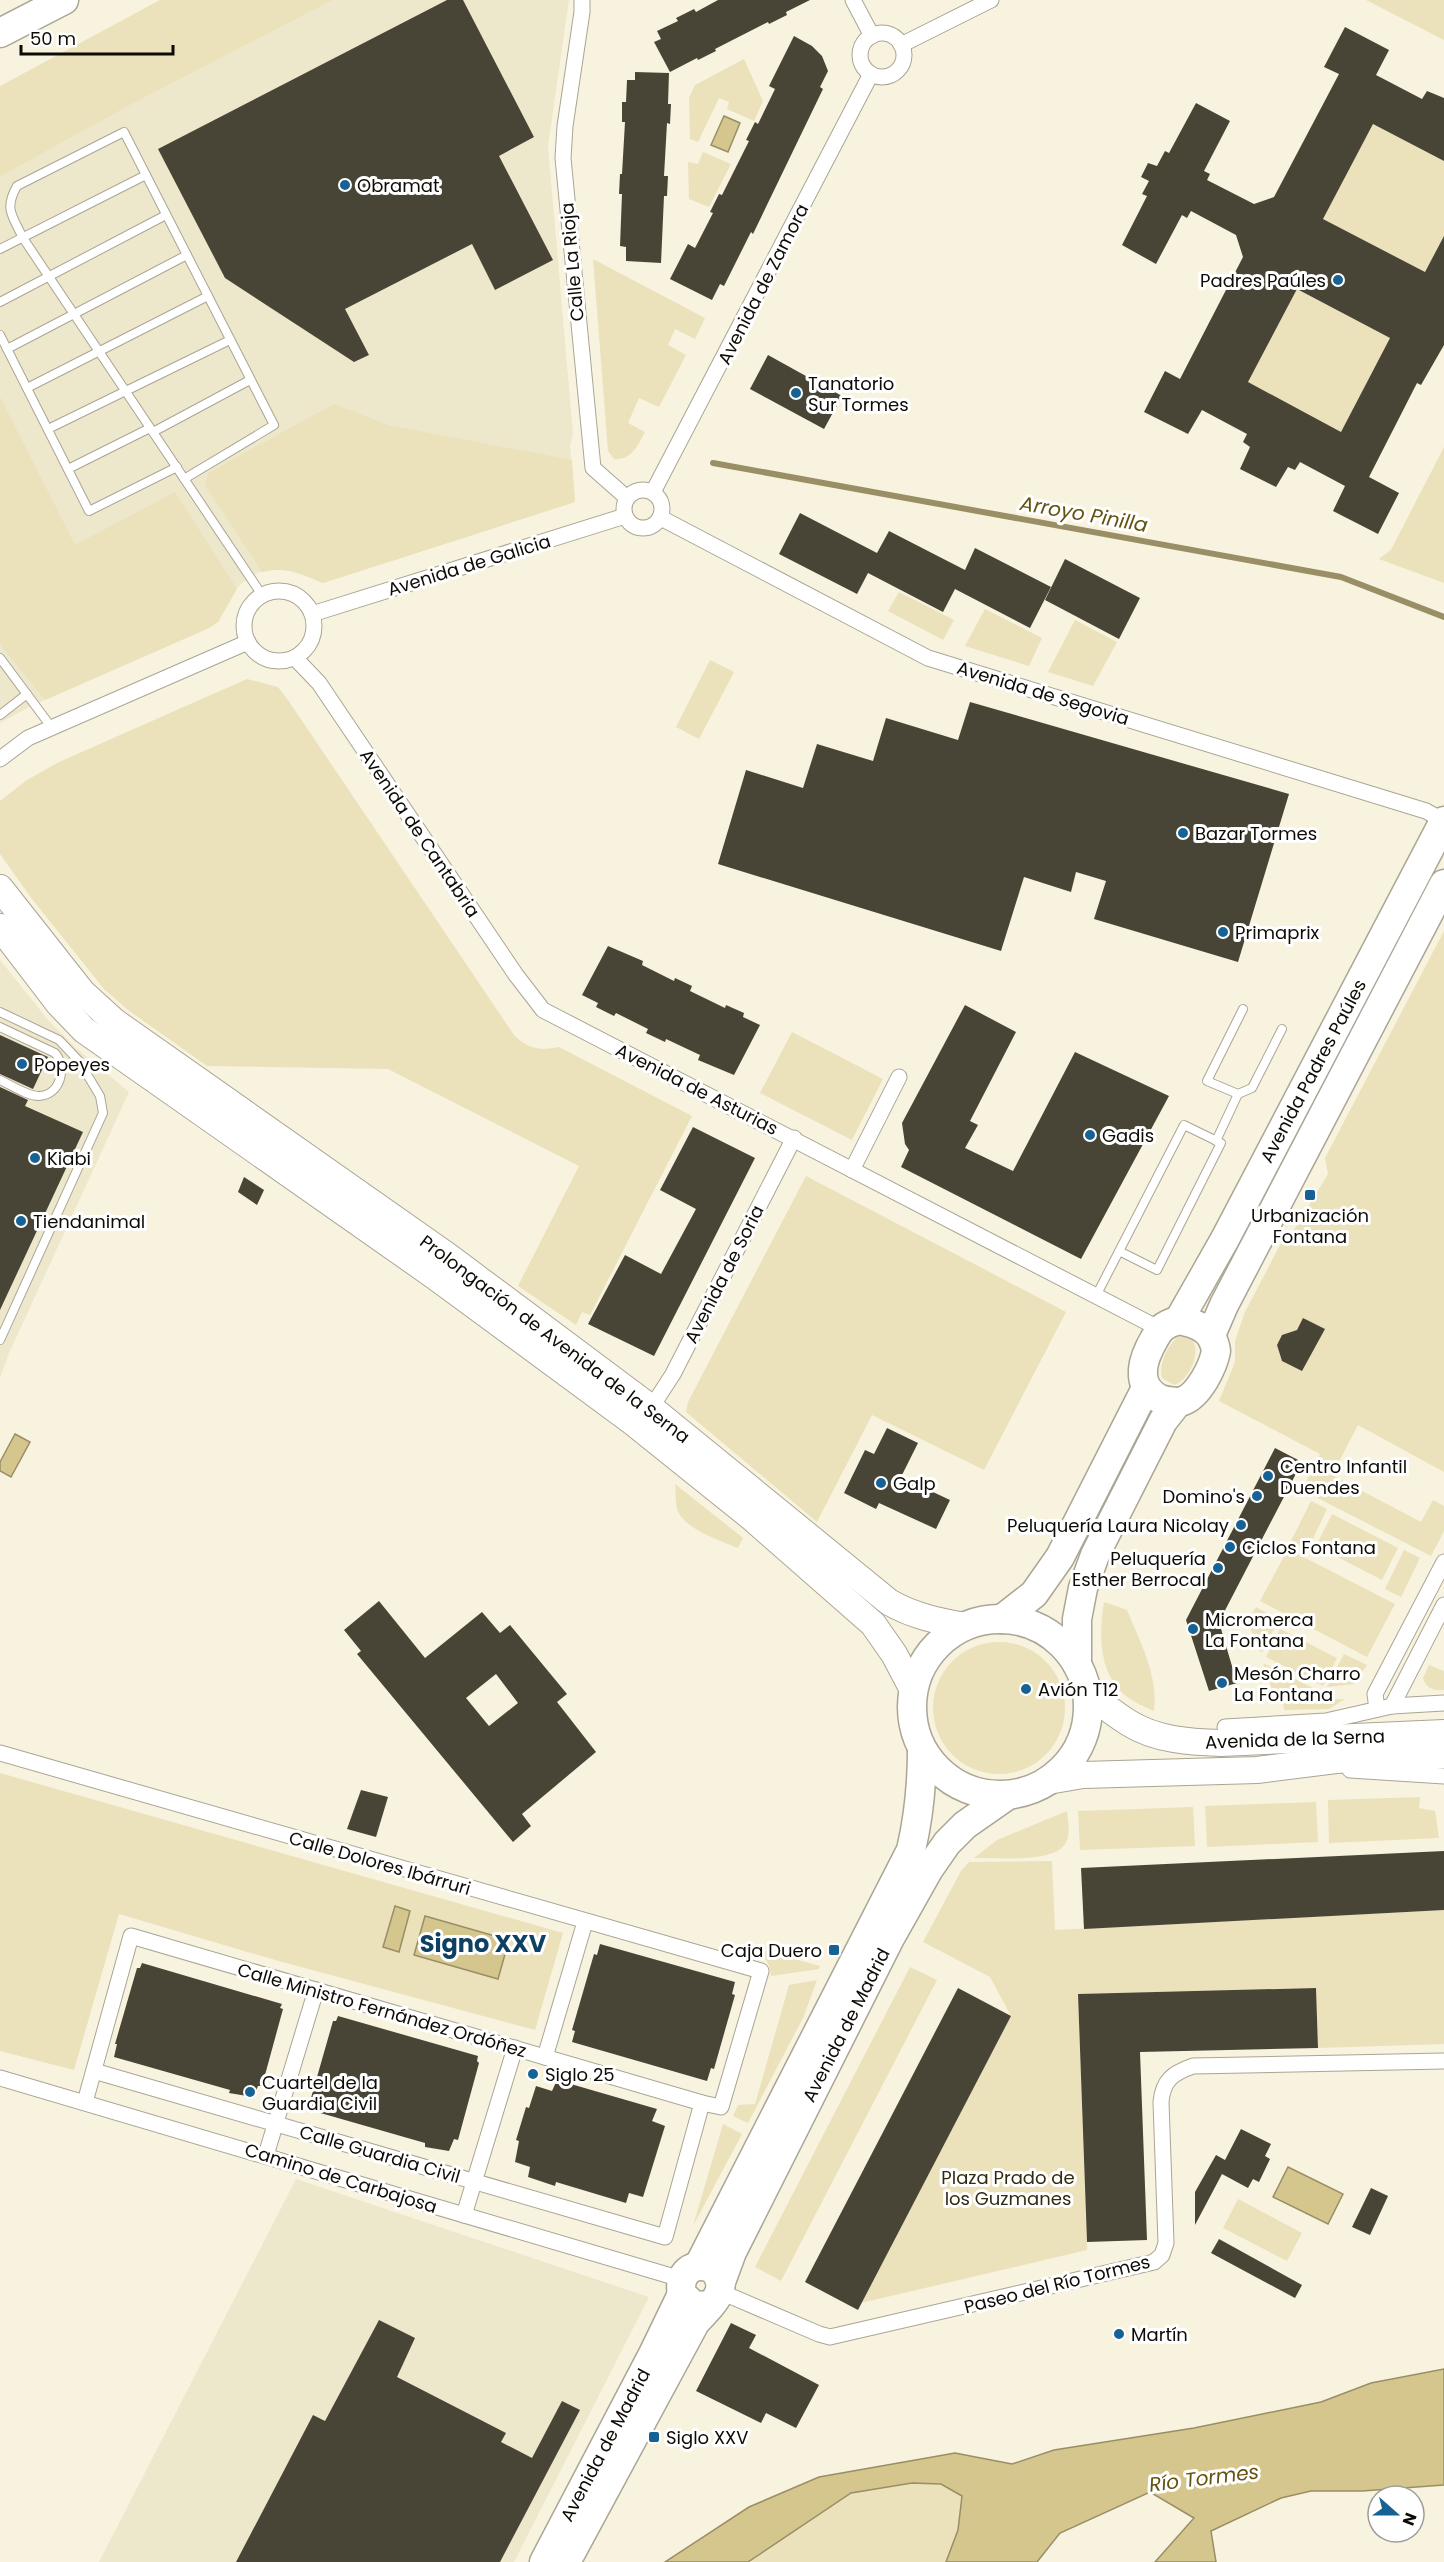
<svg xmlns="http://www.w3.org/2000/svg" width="1444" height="2562" font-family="Poppins,sans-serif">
	<rect width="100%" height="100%" fill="#f8f3df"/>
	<g fill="#ede7cc">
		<path d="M333 0H569L548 146 573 434 570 446 575 502 323 583 290 570 273 569 257 573 242 583 232 594 218 622 209 628 29 707 0 723V177L132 104Z"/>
		<path d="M0 960 49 1021 76 1048 129 1092 9 1353 0 1378Z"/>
		<path d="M296 2179 649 2297 514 2562H99Z"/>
	</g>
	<g fill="#ebe1bb">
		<path d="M160 0H333L132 104 0 177V86Z"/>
		<path d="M1366 0H1444V40Z"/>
		<path d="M744 59 763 101 754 121 727 109 729 102 719 98 698 142 690 139 689 98 695 85Z"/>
		<path d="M1373 124 1444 161V236L1425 272 1323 219Z"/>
		<path d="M703 152 731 164 709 207 689 199 688 162 698 164Z"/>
		<path d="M593 259 705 318 695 339 675 329 668 345 686 355 659 407 639 398 628 423 645 432C638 445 631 461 614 459L608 451Z"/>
		<path d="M1297 289 1390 338 1341 432 1248 382Z"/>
		<path d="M0 397 75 545 175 492 237 589 218 622 209 628 45 700 0 644Z"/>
		<path d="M334 404 388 425 572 460 575 502 323 583C303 574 284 566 262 572L205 485 208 473Z"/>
		<path d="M1444 447V583L1379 559 1391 550Z"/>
		<path d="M899 592 954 620 943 640 888 611Z"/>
		<path d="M985 609 1042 638 1029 666 965 646Z"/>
		<path d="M1075 620 1117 642 1093 686 1048 672Z"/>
		<path d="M710 660 734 672 699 739 676 727Z"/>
		<path d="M247 679 278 687 288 700 514 1035C528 1049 540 1051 559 1047L692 1116 590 1315 582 1312 576 1325 518 1286 579 1166 388 1069 207 1066 128 1010 104 989 32 899 0 854V801L27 780 59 762Z"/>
		<path d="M1444 931V1472L1358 1425 1332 1475 1421 1522 1433 1500 1444 1506V1531L1431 1556 1302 1490 1320 1454 1219 1401 1235 1362V1341L1245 1312 1281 1243 1292 1233 1328 1174 1325 1158Z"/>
		<path d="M792 1032 883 1079 852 1140 760 1093Z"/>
		<path d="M806 1176 1066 1312 984 1470 872 1415 817 1522 686 1412 688 1402Z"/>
		<path d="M1181 1336 1193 1341C1201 1354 1188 1381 1174 1385L1162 1378C1158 1366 1168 1341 1181 1336Z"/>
		<path d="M675 1484 743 1538 738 1548C721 1541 681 1528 677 1508 675 1500 676 1491 675 1484Z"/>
		<path d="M1311 1501 1327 1509 1308 1549 1291 1541Z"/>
		<path d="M1332 1514 1398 1548 1382 1580 1316 1546Z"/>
		<path d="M1288 1549 1395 1604 1367 1657 1260 1601Z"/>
		<path d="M1404 1550 1420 1558 1401 1597 1385 1589Z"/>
		<path d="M1104 1602 1127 1610C1140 1641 1159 1678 1154 1711 1145 1707 1133 1702 1125 1695 1098 1672 1099 1633 1104 1602Z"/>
		<path d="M1256 1607 1279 1620 1262 1652 1259 1651 1248 1622Z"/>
		<path d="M1280 1629 1337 1658 1323 1686 1266 1657Z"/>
		<circle cx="999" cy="1708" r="66"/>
		<path d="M1344 1654 1367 1665 1354 1684 1327 1687Z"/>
		<path d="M1263 1663 1313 1688 1272 1690Z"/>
		<path d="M1429 1665 1444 1671V1690C1433 1691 1427 1689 1423 1678Z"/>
		<path d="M1345 1699 1329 1709 1284 1710 1283 1701Z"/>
		<path d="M0 1773 563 1933 535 2030 275 1960 119 1914 74 2070 0 2051Z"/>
		<path d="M1420 1797 1419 1808 1435 1811 1439 1838 1329 1843 1328 1800Z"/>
		<path d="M1316 1802 1318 1842 1207 1847 1205 1806Z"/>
		<path d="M1193 1807 1195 1846 1080 1850 1078 1811Z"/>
		<path d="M1067 1811C1068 1821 1071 1835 1065 1844 1052 1864 996 1857 974 1858L997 1840Z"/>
		<path d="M1052 1861 1055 1930 1444 1910V2044L1318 2048 1316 1988 1078 1994 1087 2250 861 2303 1011 2016 990 1977 923 1942 961 1871 969 1862Z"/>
		<path d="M755 1948 820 1966 819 1969 771 1976C770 1963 765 1957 755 1948Z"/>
		<path d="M910 1967 937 1980 781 2281 755 2267Z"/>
		<path d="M817 1980 803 2018 748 2123 733 2116 738 2105 755 2104 789 1985Z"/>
		<path d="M723 2124 742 2134 693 2226Z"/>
		<path d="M1238 2199 1302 2233 1287 2261 1223 2228Z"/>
		<path d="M912 2483 941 2484 963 2496 958 2530 946 2562H748L851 2493Z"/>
	</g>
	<g fill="#d5c68e" stroke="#998e65" stroke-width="1.5">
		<path d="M724 116 740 123 728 152 711 145Z"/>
		<path d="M15 1434 30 1442 11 1477 0 1471V1462Z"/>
		<path d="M395 1906 410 1911 399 1952 383 1947Z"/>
		<path d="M425 1916 509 1940 498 1979 414 1955Z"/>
		<path d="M1288 2167 1343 2194 1328 2224 1273 2197Z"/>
		<path d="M1444 2369V2485L1362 2491H1311L1281 2498 1211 2531 1216 2562H1155L1194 2518 1150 2492 1060 2533 1037 2562H946L958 2530 962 2496 941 2484 912 2483 851 2493 748 2562H665L749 2507 819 2477 955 2453 1012 2464 1054 2450 1194 2428 1321 2402 1371 2383Z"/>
	</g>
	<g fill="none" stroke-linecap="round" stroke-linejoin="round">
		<path stroke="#998e65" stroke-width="6" d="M713 463 1341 577 1444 617"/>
	</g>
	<g fill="#494536" fill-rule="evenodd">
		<path d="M447 0H463L534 137 499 156 553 260 495 290 472 244 345 309 369 355 354 362 225 278 158 149Z"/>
		<path d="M718 0H810L786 12 787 15 769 24 768 22 715 49 716 51 698 60 697 58 670 72 654 42 661 39 657 31 678 21 676 18 694 9 696 12Z"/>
		<path d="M1345 27 1389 50 1376 75 1422 99 1427 91 1444 98V161L1373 124 1323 219 1425 272 1444 236V345L1421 385 1417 383 1369 477 1399 493 1378 534 1333 511 1345 486 1300 462 1295 470 1288 467 1276 487 1240 469 1250 447 1243 442 1247 434 1202 410 1188 434 1144 412 1165 371 1180 379 1243 257 1236 235 1191 211 1187 218 1182 215 1156 264 1122 245 1147 196 1142 194 1149 181 1141 177 1148 163 1157 166 1165 151 1169 153 1196 103 1230 121 1204 171 1210 174 1207 180 1254 204 1274 197 1339 74 1324 67ZM1297 289 1390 338 1341 432 1248 382Z"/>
		<path d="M794 36 812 46 822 56 828 71 820 87 823 89 753 234 751 232 724 286 720 284 712 300 670 279 688 244 695 248 713 213 710 212 719 194 722 195 749 141 746 140 755 122 758 124 775 89 769 86Z"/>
		<path d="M635 72 669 73 668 104H671L670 124 667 123 664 176H668L667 196H664L661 263 626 261V247L620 246 622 194H619L620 174H622L625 122H622V102H626L627 80H635Z"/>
		<path d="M768 355 842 396 824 429 750 389Z"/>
		<path d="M800 513 877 553 889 531 965 570 975 548 1051 587 1030 628 955 589 943 612 868 573 857 594 779 554Z"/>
		<path d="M1065 559 1140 598 1119 639 1045 600Z"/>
		<path d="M970 702 1289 794 1238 962 1094 919 1106 881 1076 872 1071 892 1024 877 1001 951 718 864 746 770 803 788 817 744 873 761 886 718 958 740Z"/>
		<path d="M608 946 643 961 642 965 674 981 675 978 692 986 690 991 725 1008 726 1005 744 1013 743 1017 760 1025 734 1075 698 1060 700 1055 666 1039 665 1042 646 1033 648 1029 616 1013 614 1016 596 1007 598 1003 582 995Z"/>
		<path d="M965 1005 1016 1032 970 1121 978 1125 965 1148 1013 1171 1075 1052 1169 1096 1081 1259 901 1167 909 1150 905 1144 902 1123Z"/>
		<path d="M0 1035 48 1057 33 1089 0 1074Z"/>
		<path d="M0 1087 28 1100 25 1106 83 1132 0 1310Z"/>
		<path d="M693 1127 755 1158 654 1356 588 1324 625 1255 661 1274 696 1209 660 1190Z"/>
		<path d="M244 1177 264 1190 257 1205 238 1192Z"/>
		<path d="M1303 1318 1325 1329 1302 1371 1282 1361 1277 1345 1282 1335 1297 1330Z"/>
		<path d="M887 1428 918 1443 901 1477 950 1500 936 1529 879 1503 876 1509 844 1493 865 1450 874 1454Z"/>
		<path d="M1275 1448 1302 1462 1219 1622 1237 1683 1209 1691 1186 1620Z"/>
		<path d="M379 1601 425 1658 482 1612 500 1633 510 1625 567 1694 557 1702 596 1752 522 1814 531 1826 513 1842 357 1654 361 1651 344 1630ZM496 1674 518 1703 489 1726 466 1698Z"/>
		<path d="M361 1790 388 1797 376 1837 347 1829Z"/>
		<path d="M1444 1851V1910L1084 1929 1081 1868Z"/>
		<path d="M600 1944 735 1982 732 1994 735 1995 714 2069 711 2068 707 2081 572 2042 575 2031 572 2030 594 1954 597 1955Z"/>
		<path d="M142 1963 282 2004 280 2008 283 2009 262 2086H258L253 2097 229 2093 230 2090 114 2057 117 2044H115L137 1968H140Z"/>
		<path d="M958 1988 1011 2016 858 2310 805 2282Z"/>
		<path d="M1316 1988 1318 2048 1140 2052 1147 2240 1087 2242 1078 1994Z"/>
		<path d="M338 2016 478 2056 477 2061 479 2063 458 2140 454 2139 449 2151 425 2147V2143L310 2110 313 2098H311L333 2021H336Z"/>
		<path d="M557 2080 657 2109 652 2121 665 2126 643 2197 629 2193 626 2203 556 2182 555 2186 528 2177 530 2167 515 2162 519 2141 516 2140 526 2107 529 2108 536 2086 552 2091Z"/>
		<path d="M1241 2129 1271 2144 1265 2156 1270 2159 1259 2182 1253 2179 1248 2188 1222 2174 1195 2225V2192L1216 2155 1225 2160Z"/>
		<path d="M1371 2188 1388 2196 1370 2235 1352 2227Z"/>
		<path d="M1219 2239 1302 2285 1295 2298 1211 2253Z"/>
		<path d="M379 2320 415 2338 397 2377 506 2433 501 2442 532 2458 562 2401 580 2410 500 2562H236L313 2415 325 2421Z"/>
		<path d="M731 2323 756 2335 749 2348 819 2385 796 2428 766 2413 761 2423 696 2391Z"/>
	</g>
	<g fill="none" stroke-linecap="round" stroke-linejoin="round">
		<defs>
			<g id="lane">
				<path d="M0 249 146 175"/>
				<path d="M0 302 166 215"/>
				<path d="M0 335 89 511 177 467"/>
				<path d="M7 349 187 255"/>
				<path d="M27 388 208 296"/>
				<path d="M48 429 230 340"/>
				<path d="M153 432 250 380"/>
				<path d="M68 469 150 428"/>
				<path d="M184 479 274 425 124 132 17 186C4 209 12 215 23 238L262 595"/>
				<path d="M0 658 52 728"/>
				<path d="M0 715 27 694"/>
				<path d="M1243 1009 1207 1081 1238 1094 1252 1088 1282 1029"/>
				<path d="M0 1012 59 1040 79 1061 100 1096 103 1113 0 1340"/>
				<path d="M0 1027 55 1053C67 1067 61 1095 39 1096 27 1096 11 1085 0 1080"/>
				<path d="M1216 1141 1238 1094"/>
				<path d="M1096 1296 1184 1125 1221 1143 1157 1270 1119 1251"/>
			</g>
			<g id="street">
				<path d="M582 0V12L565 126 563 158 593 468 627 498"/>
				<path d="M853 0 872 36"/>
				<circle cx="882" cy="55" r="22"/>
				<path d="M901 45 991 0"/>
				<circle cx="643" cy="509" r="19"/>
				<path d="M653 492 871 74"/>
				<path d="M661 518 928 658 1426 811 1444 821"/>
				<circle cx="279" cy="626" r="35"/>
				<path d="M312 614 625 516"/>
				<path d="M295 658 319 683 516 975 543 1010 1160 1329"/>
				<path d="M0 759 28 738 248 642"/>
				<path d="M852 1170 899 1077"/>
				<path d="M651 1408 673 1374 794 1138"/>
				<path d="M1392 1706 1444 1605"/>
				<path d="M1377 1709 1375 1694 1444 1562"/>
				<path d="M1225 1727 1326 1721 1392 1706 1444 1703"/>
				<path d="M0 1753 761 1971 721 2107 702 2103 665 2237 94 2071"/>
				<path d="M1350 1770 1444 1776"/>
				<path d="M545 2057 585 1922"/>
				<path d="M0 2078 681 2279"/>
				<path d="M85 2102 131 1936 702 2103"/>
				<path d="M266 2155 316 1990"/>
				<path d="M464 2215 515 2048"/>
				<path d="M721 2292 819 2334 830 2337 1154 2262 1162 2255 1166 2243 1161 2102C1163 2080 1173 2073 1193 2066L1444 2061"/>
			</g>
			<g id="primary">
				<path d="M0 888 82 992 115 1022 449 1257 651 1408 889 1602C913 1616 938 1621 965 1626"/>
				<path d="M0 927 59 1004 84 1030 433 1275 634 1423 751 1517 873 1624 894 1654 913 1690"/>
				<path d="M1086 1692C1100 1702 1114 1714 1129 1723 1156 1740 1190 1742 1221 1743L1444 1733"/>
				<path d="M1048 1781 1083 1775 1257 1770 1336 1760 1444 1755"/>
			</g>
			<g id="highway">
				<path d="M0 33 64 0"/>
				<path d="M1179 1320 1225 1239 1444 821"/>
				<path d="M1179 1320C1199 1324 1213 1330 1216 1351 1213 1367 1199 1395 1183 1401 1177 1403 1166 1401 1160 1399 1138 1388 1140 1367 1150 1347 1159 1330 1160 1326 1179 1320Z"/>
				<path d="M1211 1335 1224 1305 1444 884"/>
				<path d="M1002 1619 1034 1594 1060 1557 1146 1388"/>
				<circle cx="1000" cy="1707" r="88"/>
				<path d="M1077 1664V1619L1083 1588 1095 1555 1163 1421 1178 1402"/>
				<path d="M699 2265 911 1850C919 1816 922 1784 922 1749"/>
				<path d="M721 2282 732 2252 889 1940 929 1869 947 1843 965 1825 1008 1795"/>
				<path d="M544 2562 653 2354 682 2294"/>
				<path d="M566 2562 695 2323C708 2307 733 2291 713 2269 694 2260 677 2273 682 2294L694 2306 711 2305"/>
			</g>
		</defs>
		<use href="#lane" stroke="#aaa594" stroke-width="10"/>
		<use href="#street" stroke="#aaa594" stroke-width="17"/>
		<use href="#primary" stroke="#aaa594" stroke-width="28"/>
		<use href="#highway" stroke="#aaa594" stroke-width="31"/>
		<use href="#lane" stroke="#fff" stroke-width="8"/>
		<use href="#street" stroke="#fff" stroke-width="15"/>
		<use href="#primary" stroke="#fff" stroke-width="26"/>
		<use href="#highway" stroke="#fff" stroke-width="28"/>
	</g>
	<g fill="#176295" stroke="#fff" stroke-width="2">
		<circle cx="345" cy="185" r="6"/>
		<circle cx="1338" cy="280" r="6"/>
		<circle cx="796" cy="393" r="6"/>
		<circle cx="1183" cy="833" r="6"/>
		<circle cx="1223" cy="932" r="6"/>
		<circle cx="22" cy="1064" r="6"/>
		<circle cx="1090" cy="1135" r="6"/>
		<circle cx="35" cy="1158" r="6"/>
		<rect x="1304" y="1189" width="12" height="12" rx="3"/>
		<circle cx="21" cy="1221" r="6"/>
		<circle cx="1268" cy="1476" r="6"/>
		<circle cx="881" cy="1483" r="6"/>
		<circle cx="1257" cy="1496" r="6"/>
		<circle cx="1241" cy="1525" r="6"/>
		<circle cx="1230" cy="1547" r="6"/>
		<circle cx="1218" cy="1568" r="6"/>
		<circle cx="1193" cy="1629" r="6"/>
		<circle cx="1222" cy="1683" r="6"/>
		<circle cx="1026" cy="1689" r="6"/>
		<rect x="828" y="1944" width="12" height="12" rx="3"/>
		<circle cx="533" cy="2074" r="6"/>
		<circle cx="250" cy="2092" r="6"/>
		<circle cx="1119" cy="2334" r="6"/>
		<rect x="648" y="2431" width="12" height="12" rx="3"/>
	</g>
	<g text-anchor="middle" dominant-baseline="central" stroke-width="6" stroke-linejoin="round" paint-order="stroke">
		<g font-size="18" fill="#0d0b06" stroke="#fff" text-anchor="start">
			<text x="357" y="185">Obramat</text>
			<text x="1326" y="280" text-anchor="end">Padres Paúles</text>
			<text x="808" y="383">Tanatorio<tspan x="808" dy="21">Sur Tormes</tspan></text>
			<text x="1195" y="833">Bazar Tormes</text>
			<text x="1235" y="932">Primaprix</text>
			<text x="34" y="1064">Popeyes</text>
			<text x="1102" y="1135">Gadis</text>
			<text x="47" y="1158">Kiabi</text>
			<text x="1310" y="1215" text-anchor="middle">Urbanización<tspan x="1310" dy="21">Fontana</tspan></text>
			<text x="33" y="1221">Tiendanimal</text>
			<text x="1280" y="1466">Centro Infantil<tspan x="1280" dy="21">Duendes</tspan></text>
			<text x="893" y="1483">Galp</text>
			<text x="1245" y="1496" text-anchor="end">Domino's</text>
			<text x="1229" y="1525" text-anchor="end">Peluquería Laura Nicolay</text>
			<text x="1242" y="1547">Ciclos Fontana</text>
			<text x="1206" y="1558" text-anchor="end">Peluquería<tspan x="1206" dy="21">Esther Berrocal</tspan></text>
			<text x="1205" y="1619">Micromerca<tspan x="1205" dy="21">La Fontana</tspan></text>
			<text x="1234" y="1673">Mesón Charro<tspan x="1234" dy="21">La Fontana</tspan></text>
			<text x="1038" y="1689">Avión T12</text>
			<text x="822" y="1950" text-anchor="end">Caja Duero</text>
			<text x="545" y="2074">Siglo 25</text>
			<text x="262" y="2082">Cuartel de la<tspan x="262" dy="21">Guardia Civil</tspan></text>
			<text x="1131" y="2334">Martín</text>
			<text x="666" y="2437">Siglo XXV</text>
		</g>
		<g font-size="18" fill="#0d0b06" stroke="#fff">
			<text transform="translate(572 262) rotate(-95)">Calle La Rioja</text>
			<text transform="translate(763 284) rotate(-63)">Avenida de Zamora</text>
			<text transform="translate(469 565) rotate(-17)">Avenida de Galicia</text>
			<text transform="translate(1043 693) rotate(17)">Avenida de Segovia</text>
			<text transform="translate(420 833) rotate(56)">Avenida de Cantabria</text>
			<text transform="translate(1313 1071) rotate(-62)">Avenida Padres Paúles</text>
			<text transform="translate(697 1089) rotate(27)">Avenida de Asturias</text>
			<text transform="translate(724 1274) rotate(-63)">Avenida de Soria</text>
			<text transform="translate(555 1339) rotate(37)">Prolongación de Avenida de la Serna</text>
			<text transform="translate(1295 1739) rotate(-2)">Avenida de la Serna</text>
			<text transform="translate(380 1863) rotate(16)">Calle Dolores Ibárruri</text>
			<text transform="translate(382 2010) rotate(16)">Calle Ministro Fernández Ordóñez</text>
			<text transform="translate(846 2025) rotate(-63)">Avenida de Madrid</text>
			<text transform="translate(380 2154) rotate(16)">Calle Guardia Civil</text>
			<text transform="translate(341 2178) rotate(17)">Camino de Carbajosa</text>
			<text transform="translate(1057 2284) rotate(-14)">Paseo del Río Tormes</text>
			<text transform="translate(605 2445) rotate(-62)">Avenida de Madrid</text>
		</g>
		<g font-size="18" fill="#312a10" stroke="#fff">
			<text x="1008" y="2177">Plaza Prado de<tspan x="1008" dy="21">los Guzmanes</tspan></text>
		</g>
		<g font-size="20" font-style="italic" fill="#635210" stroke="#fff">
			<text transform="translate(1084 514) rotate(10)">Arroyo Pinilla</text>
			<text transform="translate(1204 2478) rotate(-7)">Río Tormes</text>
		</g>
		<g font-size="24" font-weight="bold" fill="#0d4063" stroke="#fff">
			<text x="483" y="1943">Signo XXV</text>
		</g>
	</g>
	<g transform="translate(1396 2514) rotate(111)"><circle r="28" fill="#ffffff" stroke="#9e9d9b" stroke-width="1.5"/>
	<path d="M0-4.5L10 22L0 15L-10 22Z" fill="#176295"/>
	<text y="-9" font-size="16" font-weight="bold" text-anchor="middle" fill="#0d0b06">N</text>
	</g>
	<path d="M21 45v9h152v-9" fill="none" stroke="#0d0b06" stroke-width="3"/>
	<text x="30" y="45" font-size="18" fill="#0d0b06" stroke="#ffffff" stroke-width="4.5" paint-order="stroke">50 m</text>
</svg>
